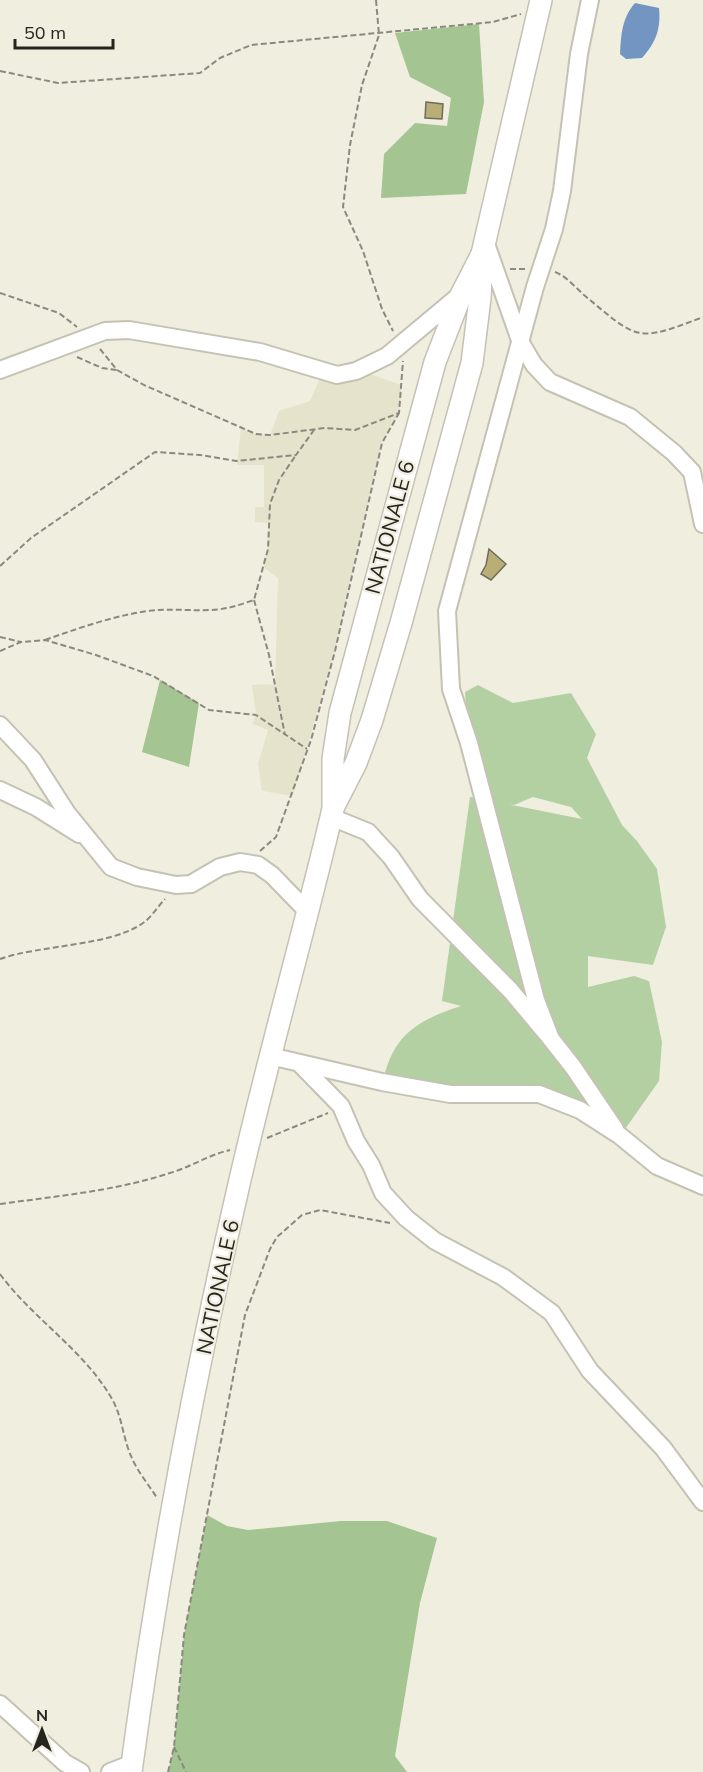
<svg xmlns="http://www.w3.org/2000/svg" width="703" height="1772" font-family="Mulish,sans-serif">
	<rect width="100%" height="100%" fill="#f0eedf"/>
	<path fill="#e6e3cc" d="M358 370 402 385 399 413 382 443 335 651 293 796 262 791 258 764 268 730 252 724 256 715 252 685 275 684 278 578 263 567 268 549 269 523 255 522V507H264V465H237L241 427 256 434 270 435 279 411 310 401 322 373Z"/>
	<path fill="#b3d0a3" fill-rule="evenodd" d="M478 685 513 703 571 693 596 734 587 758 622 825 637 841 657 869 666 927 653 965 588 956V987L634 976 649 981 662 1042 659 1081 623 1132 539 1094 383 1082C392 1036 417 1020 461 1006L442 1001 470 797 489 801 469 743 465 692ZM533 797 571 807 582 819 507 804 514 805Z"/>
	<g fill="#a4c492">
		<path d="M479 24 484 102 466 194 381 198 384 154 415 123 447 126 451 98 410 77 395 33Z"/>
		<path d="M160 680 199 703 189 767 142 752Z"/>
		<path d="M207 1515 227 1526 248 1530 341 1521H387L437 1538 420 1603 395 1756 407 1772H168L174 1747 184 1635Z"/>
	</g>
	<path fill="#7295c1" d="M635 3 659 8C661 29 656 42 642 58L626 59 620 54C621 34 622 18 635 3Z"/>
	<g fill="#b9af76" stroke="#6e6c5e" stroke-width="1.5">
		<path d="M426 102 443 104 442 119 425 118Z"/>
		<path d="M489 549 506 564 491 580 481 574 486 565Z"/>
	</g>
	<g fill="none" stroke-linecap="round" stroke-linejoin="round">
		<defs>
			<g id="minor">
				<path d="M485 241 521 343 534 365 550 382 630 417 674 453 692 472 703 524"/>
				<path d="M0 370 105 331 129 330 260 352 337 375 356 371 387 356 460 295"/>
				<path d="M0 725 33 760 67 813 111 867 137 877 176 885 191 884 220 867 240 862 258 865 272 875 307 911"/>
				<path d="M0 790 36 807 79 834"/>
				<path d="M331 817 368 832 391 857 420 899 511 991 551 1039 573 1067 615 1129"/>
				<path d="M551 1039 536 1000 469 743 451 689 447 611 535 287 554 229 562 191 579 54 590 0"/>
				<path d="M270 1056 382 1082 450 1094H539L580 1110 619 1135 657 1166 703 1186"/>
				<path d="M301 1065 341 1106 356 1141 371 1165 383 1193 406 1218 435 1241 503 1277 552 1313 590 1371 663 1448 703 1502"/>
				<path d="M0 1704 65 1763 81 1772"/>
				<path d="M110 1772 133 1763"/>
			</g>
			<g id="major">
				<path d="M334 806 356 763 372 720 401 623 472 363 480 298 482 254 541 0"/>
				<path d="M131 1772C157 1577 193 1384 237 1193 266 1064 303 937 333 809V759L340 713 435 362 461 295 482 254"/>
			</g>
		</defs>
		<use href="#minor" stroke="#c5c2b4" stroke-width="20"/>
		<use href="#major" stroke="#c5c2b4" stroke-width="24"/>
		<g stroke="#8b897f" stroke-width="2" stroke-dasharray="6 3" stroke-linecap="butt">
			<path d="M376 0 379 35 362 85 350 145 343 207 363 251 382 309 393 331"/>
			<path d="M0 71 58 83 200 73 220 58 251 45 493 22 521 14"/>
			<path d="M510 269H526"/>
			<path d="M555 272C566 276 575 287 584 295 638 340 636 343 703 317"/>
			<path d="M0 293 59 313 77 327"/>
			<path d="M100 349 117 370 144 385 256 434 270 435 325 428 355 430 399 413 403 361"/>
			<path d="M77 357 102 368 117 370"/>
			<path d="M0 566 31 538 155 452 200 455 236 461 296 455 314 430"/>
			<path d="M254 600 269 655 285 735"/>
			<path d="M0 637 21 642"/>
			<path d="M45 640C79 628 113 616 148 611 169 608 188 611 209 610 225 610 239 605 254 600L268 549 270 504 279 480 296 455"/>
			<path d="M0 651 21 642 45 640 96 655 153 676 209 710 256 715 307 749"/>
			<path d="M260 851 276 837 311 740 335 651 382 443 399 413"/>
			<path d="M0 959C39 945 112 946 143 923 152 917 158 906 165 899"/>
			<path d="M267 1138 328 1113"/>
			<path d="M0 1204C57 1196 115 1191 170 1173 191 1167 208 1155 230 1150"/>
			<path d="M0 1274C33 1319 84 1350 112 1399 122 1416 123 1438 131 1456 137 1471 149 1485 157 1498"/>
			<path d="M174 1747 186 1772"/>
			<path d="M168 1772 174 1747 184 1635 245 1315 270 1249 277 1237 302 1215 320 1210 390 1223"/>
		</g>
		<use href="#minor" stroke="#fff" stroke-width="16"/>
		<use href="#major" stroke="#fff" stroke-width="21"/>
	</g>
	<g text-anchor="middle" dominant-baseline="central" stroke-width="4.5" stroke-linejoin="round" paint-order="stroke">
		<g font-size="21" fill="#25241f" stroke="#f0eedf">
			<text transform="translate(389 527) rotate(-75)">NATIONALE 6</text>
			<text transform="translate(217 1287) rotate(-78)">NATIONALE 6</text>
		</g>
	</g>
	<g transform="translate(42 1730)" stroke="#f0eedf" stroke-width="4.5" paint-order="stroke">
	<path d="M0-4.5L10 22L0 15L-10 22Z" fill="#25241f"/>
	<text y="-9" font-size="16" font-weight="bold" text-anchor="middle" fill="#25241f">N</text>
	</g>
	<path d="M15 39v9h98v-9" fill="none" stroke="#25241f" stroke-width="3"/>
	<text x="24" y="39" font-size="18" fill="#25241f" stroke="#f0eedf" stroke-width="4.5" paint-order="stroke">50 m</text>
</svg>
